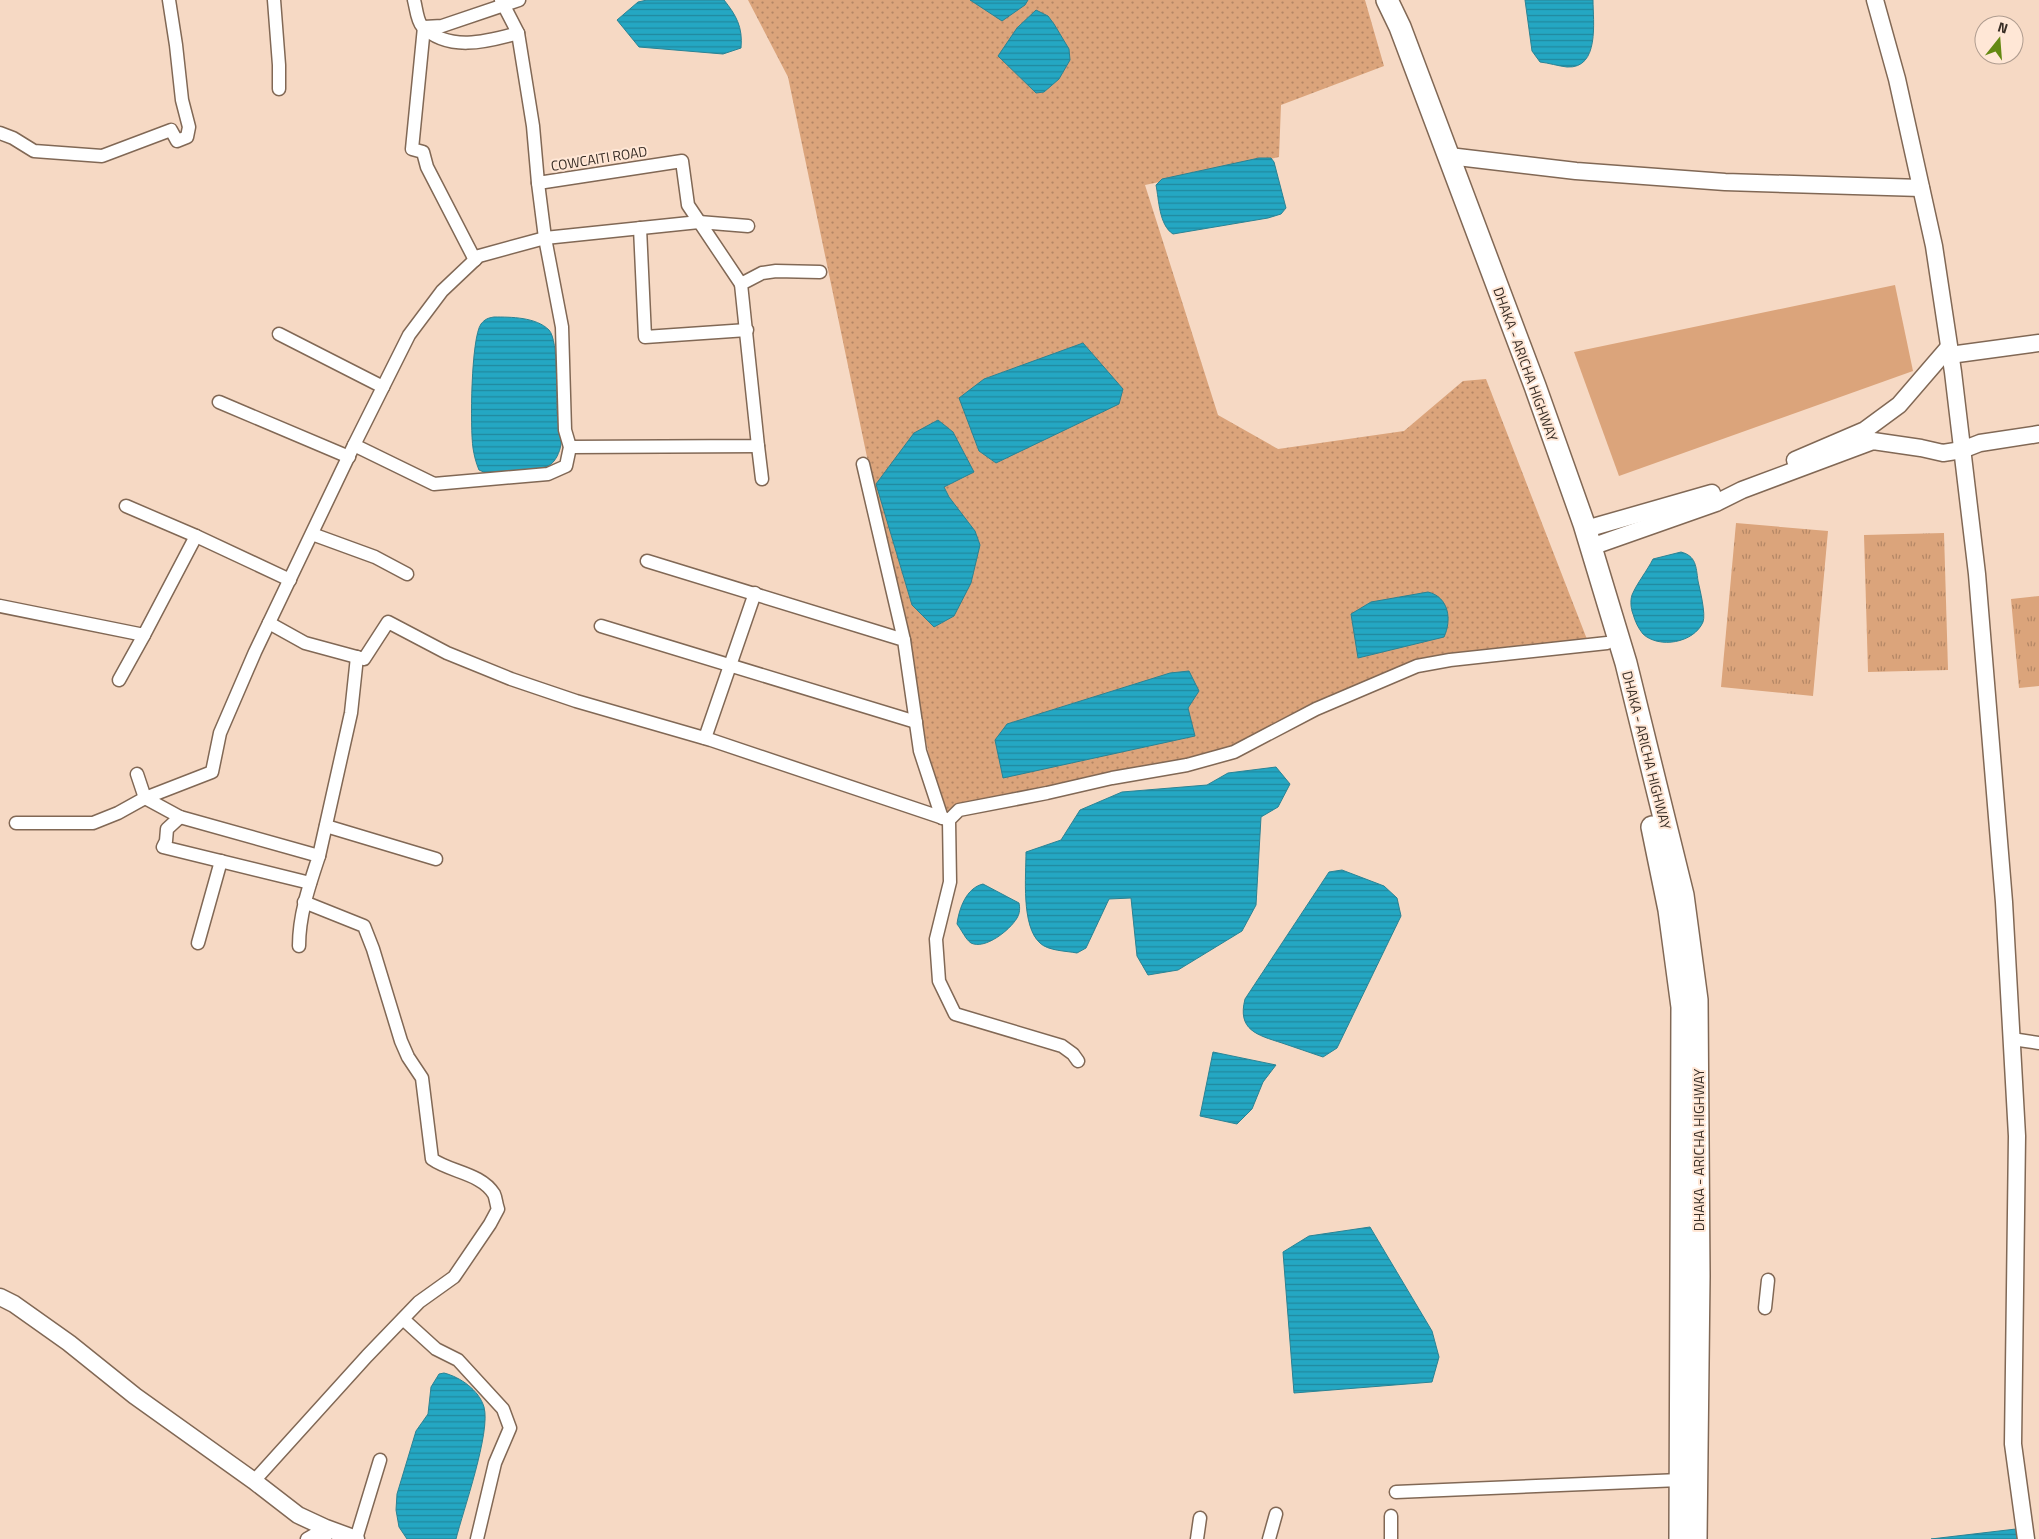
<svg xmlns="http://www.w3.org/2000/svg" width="2039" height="1539" font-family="'Titillium Web',sans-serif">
	<defs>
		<pattern id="grass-dots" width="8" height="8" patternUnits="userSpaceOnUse" patternTransform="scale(1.25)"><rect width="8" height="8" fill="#dba47b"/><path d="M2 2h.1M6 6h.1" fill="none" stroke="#b38665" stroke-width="1.8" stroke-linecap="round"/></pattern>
		<pattern id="park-tufts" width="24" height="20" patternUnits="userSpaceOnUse" patternTransform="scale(1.25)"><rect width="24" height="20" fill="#dba47b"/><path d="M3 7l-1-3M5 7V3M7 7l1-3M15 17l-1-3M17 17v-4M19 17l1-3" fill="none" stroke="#b38665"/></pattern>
		<pattern id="water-rules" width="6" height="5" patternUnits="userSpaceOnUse" patternTransform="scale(1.25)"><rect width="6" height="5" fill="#24a7c3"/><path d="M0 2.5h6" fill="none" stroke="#20889e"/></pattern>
	</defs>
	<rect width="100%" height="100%" fill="#f6d9c4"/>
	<path fill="url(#grass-dots)" d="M748 0H1365L1384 66 1281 105 1279 157 1145 185 1218 415 1278 449 1404 431 1463 381 1486 379 1590 647 1417 666 1206 760 942 818 788 77Z"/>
	<g fill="url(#park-tufts)">
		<path d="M1736 523 1828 531 1813 696 1721 687Z"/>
		<path d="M1944 533 1948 670 1868 672 1864 535Z"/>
		<path d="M2039 596V686L2019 688 2011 599Z"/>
	</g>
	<path fill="#dba47b" d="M1895 285 1913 371 1619 476 1574 352Z"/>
	<g fill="url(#water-rules)" stroke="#2a8394">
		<path d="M647 0H724C736 15 743 27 741 48L723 54 639 47 617 20 638 2Z"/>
		<path d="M970 0H1028L1025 5 1002 21Z"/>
		<path d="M1525 0H1593C1593 21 1600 69 1567 67 1558 66 1549 63 1540 62L1532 51Z"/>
		<path d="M1036 10 1048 16 1054 24 1069 49 1070 60 1059 79 1044 92 1036 93 998 56 1017 28Z"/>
		<path d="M1259 158H1271L1274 162 1286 208 1281 214 1268 218 1173 234C1159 225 1159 200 1156 185L1162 179Z"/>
		<path d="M494 317C511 317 536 317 549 330 559 341 556 397 557 413 558 423 562 434 561 444 560 452 555 463 548 466 541 470 498 471 486 473L479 470C476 463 474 455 473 448 470 428 471 338 481 324 485 319 488 318 494 317Z"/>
		<path d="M1083 343 1123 389 1119 404 996 463 979 451 959 398 984 379Z"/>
		<path d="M938 420 953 432 974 472 944 487 949 497 975 531 980 545 971 583 954 616 934 627 912 605 876 484 914 433Z"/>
		<path d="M1681 552C1696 556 1696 566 1698 581 1700 590 1706 614 1703 622 1694 643 1659 649 1643 634 1638 628 1635 621 1633 614 1631 609 1630 601 1632 595 1637 583 1647 571 1653 559Z"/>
		<path d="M1428 592C1449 597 1452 620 1444 637L1358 658 1351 614 1371 602Z"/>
		<path d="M1189 671 1199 691 1188 708 1195 736 1003 778 995 740 1007 724 1170 673Z"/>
		<path d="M1276 767 1290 784 1278 807 1261 817 1256 905 1242 931 1178 970 1148 975 1137 956 1131 898 1109 899 1086 948 1077 953C1067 951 1048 951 1040 943 1021 926 1026 876 1026 852L1061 840 1080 810 1122 792 1207 785 1228 773Z"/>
		<path d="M1342 870 1384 886 1397 898 1401 916 1337 1048 1323 1057C1309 1052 1296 1048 1282 1043 1257 1035 1237 1030 1245 999L1329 872Z"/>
		<path d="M983 884 1019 903C1020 908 1020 913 1017 918 1010 930 985 950 971 943 966 940 961 929 957 924 959 909 966 888 983 884Z"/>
		<path d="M1213 1052 1276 1065 1263 1082 1252 1109 1237 1124 1200 1116Z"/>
		<path d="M1370 1227 1432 1331 1439 1357 1432 1382 1294 1393 1283 1252 1309 1236Z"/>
		<path d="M444 1373C460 1377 479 1390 484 1407 491 1432 463 1511 456 1539H407L399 1527 396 1510 397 1494 416 1431 428 1414 431 1387 439 1374Z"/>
		<path d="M2016 1529 2021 1531 2024 1539H1931Z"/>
	</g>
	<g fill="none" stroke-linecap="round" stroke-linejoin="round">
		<defs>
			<g id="street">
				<path d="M274 0 279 65V89"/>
				<path d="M414 0C416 7 417 21 422 26 448 52 486 42 518 33"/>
				<path d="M501 0 518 33 533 126 538 183 682 161 688 205 741 284"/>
				<path d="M0 133 13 138 34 151 102 156 171 130 177 141 187 137 189 127 182 100 176 45 169 0"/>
				<path d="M640 228 645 337 747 330"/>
				<path d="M475 260 427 167 423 152 412 149 424 27 442 26 519 0"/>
				<path d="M279 334 383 387"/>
				<path d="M219 402 349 457"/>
				<path d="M354 445 409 335 442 291 479 256 545 238 699 222 748 226"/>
				<path d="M758 446 762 479"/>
				<path d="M570 447 758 446 741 284 762 273 776 271 820 272"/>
				<path d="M863 464 904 640"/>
				<path d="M126 506 196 536 290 580"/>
				<path d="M312 534 375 557 407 574"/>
				<path d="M647 561 904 640 920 751 942 818"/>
				<path d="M0 606 144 635 196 536"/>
				<path d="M269 623 305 643 364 659 388 622 447 653 511 679 576 701 711 740 949 820"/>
				<path d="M601 626 916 722"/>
				<path d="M119 680 144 635"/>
				<path d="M705 738 755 593"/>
				<path d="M137 774 145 798 180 817 319 856C309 886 299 915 299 946"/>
				<path d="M180 817 167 829 166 841 163 847 310 883"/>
				<path d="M16 823H93L118 813 145 798 212 772 220 733 255 652 354 445 434 484 548 474 566 466 570 447 565 430 562 327 545 238 538 183"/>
				<path d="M326 826 436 859"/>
				<path d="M319 856 351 713 357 657"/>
				<path d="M198 943 221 861"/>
				<path d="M2012 1039 2039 1043"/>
				<path d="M1078 1061 1073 1054 1062 1046 955 1014 939 981 936 939 950 882 949 820 959 810 1047 793 1112 778 1187 765 1234 752 1316 709 1417 666 1450 660 1607 643"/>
				<path d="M1765 1308 1768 1280"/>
				<path d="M403 1319 436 1349 458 1360 503 1409 510 1428 495 1463 477 1539"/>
				<path d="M254 1481 367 1356 419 1302 454 1277 490 1224 498 1209C496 1204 496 1198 494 1194 481 1173 450 1172 432 1159L422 1078 408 1057 401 1041 373 949 364 926 304 902"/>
				<path d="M1396 1492 1680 1480"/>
				<path d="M1391 1516V1539"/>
				<path d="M307 1539 326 1528 325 1539"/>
				<path d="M356 1539 380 1460"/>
				<path d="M1197 1539 1200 1518"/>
				<path d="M1269 1539 1276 1514"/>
			</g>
			<g id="secondary">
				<path d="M1875 0 1897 79 1934 246 1953 372 1977 574 2004 902 2017 1136 2013 1444 2026 1539"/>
				<path d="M1449 156 1576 171 1725 182 1921 188"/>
				<path d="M1950 355 2039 343"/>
				<path d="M1795 460 1865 430 1899 405 1949 347"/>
				<path d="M1586 529 1712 493"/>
				<path d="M1591 547 1716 503 1742 490 1873 441 1921 448 1943 453 1962 450 1980 443 2039 434"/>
				<path d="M0 1297 14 1304 69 1343 135 1396 254 1481 298 1515 326 1528 356 1539"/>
			</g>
			<g id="highway">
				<path d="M1387 0 1400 27 1535 386 1584 524 1626 663 1683 895 1697 1000 1699 1276 1696 1539"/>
				<path d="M1652 827 1669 910 1682 1007 1680 1539"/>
			</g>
		</defs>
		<use href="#street" stroke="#816855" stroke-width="15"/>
		<use href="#secondary" stroke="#816855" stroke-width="19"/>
		<use href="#highway" stroke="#816855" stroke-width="24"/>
		<use href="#street" stroke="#fff" stroke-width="12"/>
		<use href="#secondary" stroke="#fff" stroke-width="16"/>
		<use href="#highway" stroke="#fff" stroke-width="21"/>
	</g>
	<g text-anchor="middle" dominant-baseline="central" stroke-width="4" stroke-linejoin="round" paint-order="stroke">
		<g font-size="14" fill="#392e26" stroke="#ffe7d6">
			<text transform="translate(599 158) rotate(-9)">COWCAITI ROAD</text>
			<text transform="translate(1526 364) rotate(70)">DHAKA - ARICHA HIGHWAY</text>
			<text transform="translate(1647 750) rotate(76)">DHAKA - ARICHA HIGHWAY</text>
			<text transform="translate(1698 1150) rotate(-90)">DHAKA - ARICHA HIGHWAY</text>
		</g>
	</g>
	<g transform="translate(1999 40) rotate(17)"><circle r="24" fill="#ffe7d6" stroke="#b09d90"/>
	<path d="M0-4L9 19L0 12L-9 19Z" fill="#648911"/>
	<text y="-8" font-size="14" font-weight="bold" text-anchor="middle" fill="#392e26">N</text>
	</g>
</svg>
